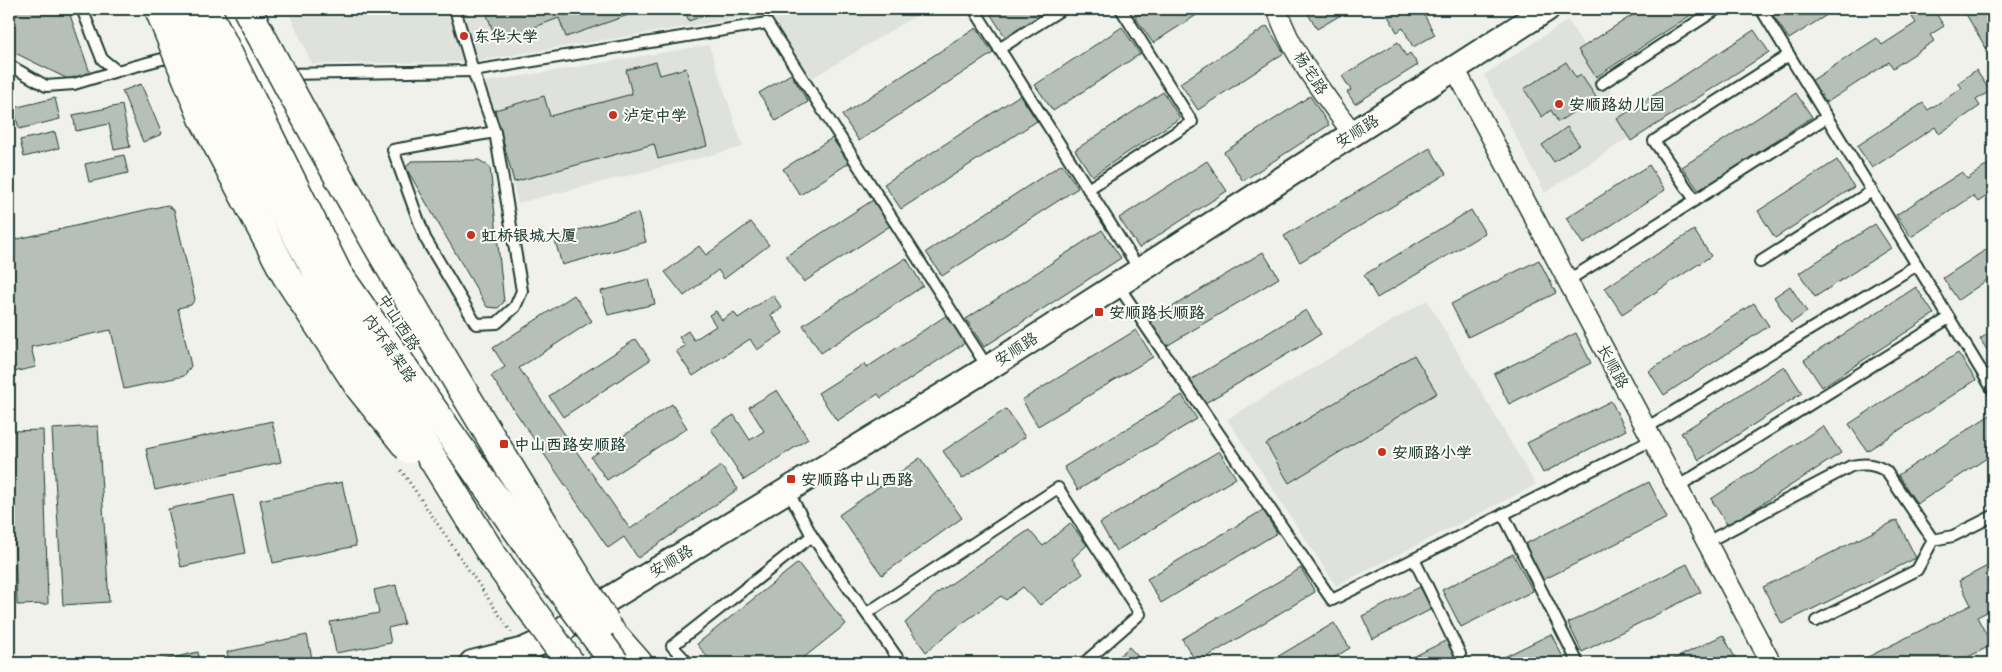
<svg xmlns="http://www.w3.org/2000/svg" width="2002" height="672" font-family="Itim,'LXGW WenKai TC',sans-serif">
	<rect width="100%" height="100%" fill="#f0f1eb"/>
	<filter id="ink" filterUnits="userSpaceOnUse"><feTurbulence type="fractalNoise" baseFrequency=".02" numOctaves="2"/><feDisplacementMap in="SourceGraphic" scale="10" xChannelSelector="R" yChannelSelector="G"/><feConvolveMatrix kernelMatrix="1 2 1 2 8 2 1 2 1" color-interpolation-filters="sRGB"/></filter>
	<g filter="url(#ink)">
		<g fill="#dfe2dc">
			<path d="M287 9H927L806 82 767 23 759 15 470 62 312 64Z"/>
			<path d="M1568 20 1637 132 1545 193 1484 75Z"/>
			<path d="M709 45 743 147 518 203 485 82Z"/>
			<path d="M1427 300 1536 485 1336 586 1227 419Z"/>
		</g>
		<g fill="#b6bfb8" stroke="#1f3d34">
			<path d="M9 9H68L90 73 70 80 9 50Z"/>
			<path d="M504 9H645L566 37 559 18 497 41 487 15Z"/>
			<path d="M684 9H721L689 21Z"/>
			<path d="M994 9H1057L1008 41 989 12Z"/>
			<path d="M1147 9H1206L1153 43 1135 17Z"/>
			<path d="M1313 9H1351L1317 29 1308 14 1314 10Z"/>
			<path d="M1401 9H1421L1435 35 1413 47 1403 28 1397 32 1388 16Z"/>
			<path d="M1642 9H1700L1596 77 1578 50Z"/>
			<path d="M1782 9H1836L1789 39 1773 15Z"/>
			<path d="M1925 9H1933L1944 26 1930 35 1934 41 1893 68 1889 62 1826 103 1811 81 1877 38 1882 45 1916 23 1912 17Z"/>
			<path d="M1963 9H1993V60Z"/>
			<path d="M1267 26 1284 53 1198 110 1180 83Z"/>
			<path d="M1122 27 1140 54 1053 111 1035 85Z"/>
			<path d="M976 28 993 53 859 141 842 115Z"/>
			<path d="M1754 30 1769 52 1631 141 1617 119Z"/>
			<path d="M1398 42 1406 56 1410 53 1418 65 1355 104 1347 92 1351 90 1342 76Z"/>
			<path d="M656 62 660 75 686 68 707 146 658 159 654 144 514 182 495 110 544 96 550 116 632 94 626 70Z"/>
			<path d="M1566 62 1576 78 1581 75 1596 97 1558 122 1551 110 1542 117 1524 89Z"/>
			<path d="M1976 70 1990 91 1976 100 1980 106 1939 134 1935 127 1872 168 1857 146 1923 103 1928 110 1962 88 1958 83Z"/>
			<path d="M791 74 808 102 776 121 759 93Z"/>
			<path d="M141 84 162 134 143 142 122 91Z"/>
			<path d="M1163 92 1180 118 1092 176 1075 150Z"/>
			<path d="M1796 93 1812 117 1699 191 1682 167Z"/>
			<path d="M1020 95 1037 121 901 209 884 184Z"/>
			<path d="M1310 96 1329 125 1243 181 1224 152Z"/>
			<path d="M55 98 60 119 19 129 14 108Z"/>
			<path d="M122 105 130 147 114 150 109 124 76 131 73 115Z"/>
			<path d="M1567 127 1579 144 1554 162 1542 145Z"/>
			<path d="M55 132 59 148 24 157 20 140Z"/>
			<path d="M832 138 849 163 800 195 783 169Z"/>
			<path d="M1430 148 1446 174 1300 262 1284 236Z"/>
			<path d="M124 155 128 173 89 182 85 164Z"/>
			<path d="M479 160 490 167 504 302 498 308 487 307 406 168 411 161Z"/>
			<path d="M1837 160 1854 187 1775 238 1758 211Z"/>
			<path d="M1207 161 1227 191 1139 248 1119 218Z"/>
			<path d="M1993 161V192L1978 202 1973 196 1911 237 1896 215 1962 172 1967 179Z"/>
			<path d="M1062 164 1078 188 942 276 926 252Z"/>
			<path d="M1649 165 1665 190 1583 244 1566 218Z"/>
			<path d="M873 200 890 226 804 282 786 256Z"/>
			<path d="M167 205 174 210 195 299 191 305 178 308 191 366 184 376 124 389 111 330 31 347 36 367 9 373V241Z"/>
			<path d="M1471 210 1485 233 1377 298 1364 275Z"/>
			<path d="M638 213 646 242 562 265 554 237Z"/>
			<path d="M751 222 769 245 724 279 718 270 684 296 665 272 699 246 706 255Z"/>
			<path d="M1875 224 1891 248 1815 297 1799 273Z"/>
			<path d="M1102 230 1121 258 984 347 966 319Z"/>
			<path d="M1694 230 1711 256 1622 314 1605 288Z"/>
			<path d="M1993 245V276L1958 300 1943 278Z"/>
			<path d="M1263 252 1279 278 1165 347 1149 321Z"/>
			<path d="M906 258 923 286 821 353 803 325Z"/>
			<path d="M1539 260 1556 293 1468 337 1451 304Z"/>
			<path d="M649 279 655 304 608 315 601 291Z"/>
			<path d="M1790 286 1807 312 1791 323 1774 297Z"/>
			<path d="M1916 287 1934 314 1822 387 1804 360Z"/>
			<path d="M574 295 592 321 519 368 630 529 721 466 738 489 638 558 624 537 608 548 491 376 505 367 493 348Z"/>
			<path d="M773 295 782 308 771 315 783 333 757 350 750 339 693 376 676 351 685 346 679 337 688 331 694 340 716 326 709 315 716 311 722 320 734 312 738 318Z"/>
			<path d="M1754 303 1769 326 1664 395 1649 371Z"/>
			<path d="M1306 310 1321 334 1202 405 1187 382Z"/>
			<path d="M947 315 965 343 881 398 878 394 837 421 818 393 864 364 866 368Z"/>
			<path d="M1136 330 1153 357 1038 426 1022 400Z"/>
			<path d="M1993 330V359L1980 339Z"/>
			<path d="M1576 333 1591 363 1509 404 1494 374Z"/>
			<path d="M636 339 650 360 563 417 549 396Z"/>
			<path d="M1958 353 1976 380 1867 451 1849 424Z"/>
			<path d="M1414 355 1437 393 1289 483 1266 444Z"/>
			<path d="M1784 366 1802 393 1699 460 1681 433Z"/>
			<path d="M777 390 808 439 744 480 711 429 734 415 750 440 764 431 749 407Z"/>
			<path d="M1182 395 1197 419 1078 490 1064 467Z"/>
			<path d="M1611 401 1626 430 1543 473 1527 443Z"/>
			<path d="M672 404 687 428 607 480 591 457Z"/>
			<path d="M1006 409 1025 437 962 479 943 451Z"/>
			<path d="M1993 413V454L1917 504 1898 475Z"/>
			<path d="M272 421 281 462 155 490 146 449Z"/>
			<path d="M98 426 109 602 63 605 52 429Z"/>
			<path d="M1823 426 1841 453 1728 526 1711 499Z"/>
			<path d="M43 430 48 604 17 605 11 431Z"/>
			<path d="M1219 451 1236 478 1116 551 1100 523Z"/>
			<path d="M920 458 962 518 882 575 839 515Z"/>
			<path d="M342 482 356 546 273 563 260 500Z"/>
			<path d="M1649 482 1667 518 1543 580 1525 544Z"/>
			<path d="M233 495 245 553 181 567 168 509Z"/>
			<path d="M1263 510 1277 533 1161 603 1147 579Z"/>
			<path d="M1897 520 1916 558 1782 624 1763 587Z"/>
			<path d="M1070 523 1087 545 1072 559 1083 574 1040 605 1023 587 1006 600 1001 596 957 627 926 652 905 623 939 592 1029 530 1043 546Z"/>
			<path d="M1513 554 1533 591 1461 627 1442 590Z"/>
			<path d="M798 563 846 624 797 663H712L697 644Z"/>
			<path d="M1993 563V609L1977 617 1992 645 1956 663H1856L1971 605 1959 581Z"/>
			<path d="M1687 564 1701 592 1582 652 1568 623Z"/>
			<path d="M1301 568 1315 592 1197 663 1182 639Z"/>
			<path d="M396 585 404 624 388 628 391 643 336 653 330 622 379 613 374 590Z"/>
			<path d="M1420 587 1432 609 1373 639 1362 616Z"/>
			<path d="M1334 623 1350 648 1325 663H1267Z"/>
			<path d="M1551 634 1566 663H1492Z"/>
			<path d="M307 635 313 663H229L227 652Z"/>
			<path d="M1723 635 1738 663H1666Z"/>
			<path d="M1449 639 1460 662 1457 663H1401Z"/>
			<path d="M1129 647 1144 663H1112Z"/>
			<path d="M198 652 200 663H150Z"/>
		</g>
		<g fill="none" stroke-linecap="round" stroke-linejoin="round">
			<defs>
				<g id="service">
					<path d="M82 9 102 59 117 71 162 59H176"/>
					<path d="M455 9 473 71 495 132"/>
					<path d="M974 9 1139 269"/>
					<path d="M1761 9 1993 390"/>
					<path d="M999 49 1062 9"/>
					<path d="M9 65 46 86 74 84 117 71"/>
					<path d="M283 74 473 71 767 23 988 368"/>
					<path d="M1601 84 1717 9"/>
					<path d="M495 132 522 291 515 307 497 323 476 324 425 238 393 150Z"/>
					<path d="M1088 189 1192 122 1121 9"/>
					<path d="M1695 200 1654 141 1789 55"/>
					<path d="M1760 262 1872 191"/>
					<path d="M1567 281 1827 117"/>
					<path d="M1117 284 1332 600 1652 440"/>
					<path d="M1646 428 1917 265"/>
					<path d="M1677 487 1949 318"/>
					<path d="M788 491 812 536 899 660V663"/>
					<path d="M1503 514 1578 663"/>
					<path d="M1707 542 1851 466C1865 463 1874 464 1886 471L1933 540 1953 536 1993 516"/>
					<path d="M1414 559 1460 654"/>
					<path d="M867 613 1058 488 1140 614 1084 663"/>
					<path d="M1816 621 1917 570 1933 540"/>
					<path d="M688 663 672 646 812 536"/>
				</g>
				<g id="minor">
					<path d="M1277 9C1292 56 1325 95 1353 134"/>
					<path d="M1455 69 1771 663"/>
				</g>
				<path id="tertiary" d="M472 663 524 650 550 638 591 610 988 368 1547 9"/>
				<g id="primary">
					<path d="M226 9 269 96 366 272 517 502"/>
					<path d="M588 606 638 663"/>
				</g>
			</defs>
			<use href="#service" stroke="#1f3d34" stroke-width="14"/>
			<use href="#minor" stroke="#1f3d34" stroke-width="22"/>
			<use href="#tertiary" stroke="#1f3d34" stroke-width="28"/>
			<use href="#primary" stroke="#1f3d34" stroke-width="31"/>
			<path stroke="#1f3d34" stroke-width="3" stroke-dasharray="1 4" stroke-linecap="butt" d="M401 470 511 632"/>
			<use href="#service" stroke="#fdfcf7" stroke-width="10"/>
			<use href="#minor" stroke="#fdfcf7" stroke-width="19"/>
			<use href="#tertiary" stroke="#fdfcf7" stroke-width="24"/>
			<use href="#primary" stroke="#fdfcf7" stroke-width="28"/>
			<defs>
				<g id="trunk-bridge">
					<path d="M159 9 203 118 286 275 360 388 409 449"/>
					<path d="M180 9 224 103 318 274 491 553 570 663"/>
					<path d="M206 9 338 274 535 555 615 663"/>
					<path d="M247 9C357 218 479 421 605 622"/>
				</g>
			</defs>
			<use href="#trunk-bridge" stroke="#1f3d34" stroke-width="31" stroke-linecap="butt"/>
			<use href="#trunk-bridge" stroke="#fdfcf7" stroke-width="28"/>
		</g>
	</g>
	<g fill="#c8321e" stroke="#fdfcf7" stroke-width="2">
		<circle cx="464" cy="36" r="5"/>
		<circle cx="1559" cy="104" r="5"/>
		<circle cx="613" cy="115" r="5"/>
		<circle cx="471" cy="235" r="5"/>
		<rect x="1094" y="307" width="10" height="10" rx="2.5"/>
		<rect x="499" y="439" width="10" height="10" rx="2.5"/>
		<circle cx="1382" cy="452" r="5"/>
		<rect x="786" y="474" width="10" height="10" rx="2.5"/>
	</g>
	<g text-anchor="middle" dominant-baseline="central" stroke-width="4" stroke-linejoin="round" paint-order="stroke">
		<g font-size="16" font-weight="bold" fill="#1f3d34" stroke="#fdfcf7" text-anchor="start">
			<text x="474" y="36">东华大学</text>
			<text x="1569" y="104">安顺路幼儿园</text>
			<text x="623" y="115">泸定中学</text>
			<text x="481" y="235">虹桥银城大厦</text>
			<text x="1109" y="312">安顺路长顺路</text>
			<text x="514" y="444">中山西路安顺路</text>
			<text x="1392" y="452">安顺路小学</text>
			<text x="801" y="479">安顺路中山西路</text>
		</g>
		<g font-size="16" fill="#1f3d34" stroke="#fdfcf7">
			<text transform="translate(1311 73) rotate(57)">杨宅路</text>
			<text transform="translate(1357 131) rotate(-32)">安顺路</text>
			<text transform="translate(399 322) rotate(57)">中山西路</text>
			<text transform="translate(390 348) rotate(55)">内环高架路</text>
			<text transform="translate(1016 349) rotate(-33)">安顺路</text>
			<text transform="translate(1613 366) rotate(62)">长顺路</text>
			<text transform="translate(671 561) rotate(-31)">安顺路</text>
		</g>
	</g>
	<rect width="2002" height="672" fill="none" stroke="#fdfcf7" stroke-width="30"/>
	<rect x="15" y="15" width="1972" height="642" fill="none" stroke="#1f3d34" stroke-width="2" filter="url(#ink)"/>
</svg>
